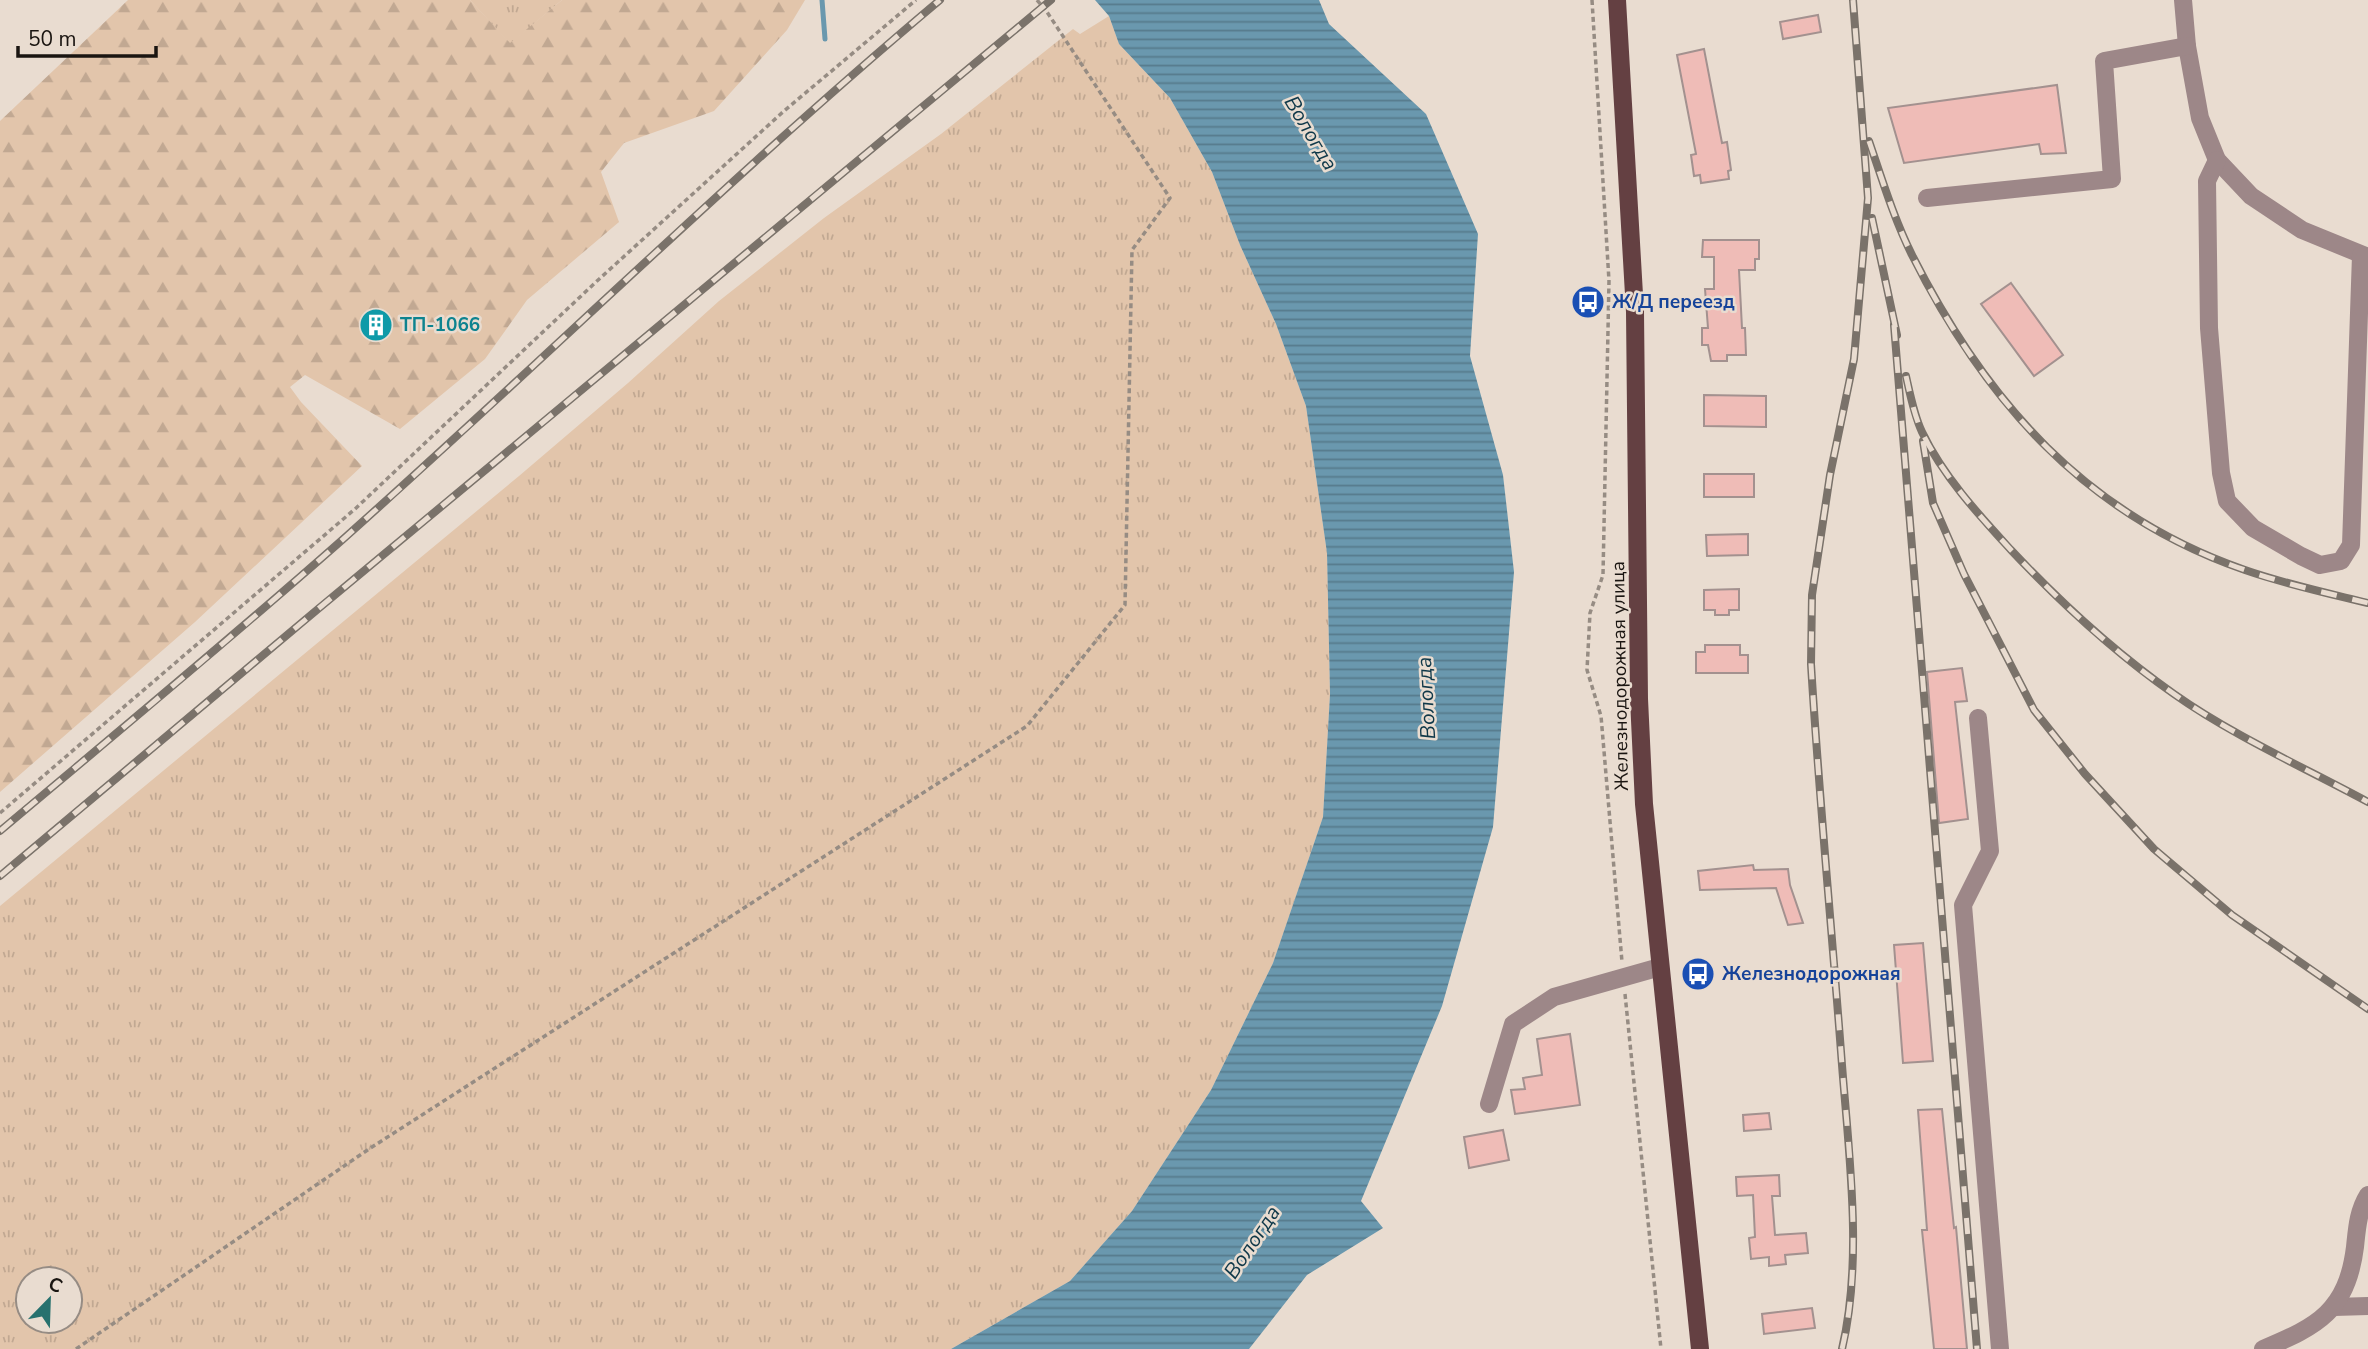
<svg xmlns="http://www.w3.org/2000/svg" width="2368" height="1349" font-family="'Nunito Sans',sans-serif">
	<defs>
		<pattern id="grass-tufts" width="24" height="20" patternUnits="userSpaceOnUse" patternTransform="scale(1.75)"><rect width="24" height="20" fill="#e2c5ab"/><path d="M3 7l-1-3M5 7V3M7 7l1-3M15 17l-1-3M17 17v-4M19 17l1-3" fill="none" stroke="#c1a892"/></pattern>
		<pattern id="forest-firs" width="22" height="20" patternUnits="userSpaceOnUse" patternTransform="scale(1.75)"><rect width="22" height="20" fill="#e2c5ab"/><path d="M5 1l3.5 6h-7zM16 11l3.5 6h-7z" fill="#c1a892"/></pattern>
		<pattern id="water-rules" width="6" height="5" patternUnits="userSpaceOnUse" patternTransform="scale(1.75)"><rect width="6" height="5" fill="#6a98ae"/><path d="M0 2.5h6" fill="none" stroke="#567b8c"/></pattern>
	</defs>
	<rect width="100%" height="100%" fill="#e9dcd0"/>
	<g fill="url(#grass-tufts)" fill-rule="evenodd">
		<path d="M470 0H562L510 44Z"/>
		<path d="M1109 16 1119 44 1170 98 1212 172 1240 245 1276 324 1306 406 1327 553 1330 694 1323 817 1273 963 1211 1090 1132 1211 1070 1281 951 1349H0V906L519 476 628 383 719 301 824 218 941 134 1073 29 1080 34ZM28 1279H70V1321H28Z"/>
	</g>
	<path fill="url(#forest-firs)" d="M128 0H470L510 43 562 0H805L787 30 714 111 624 143 601 172 619 222 527 300 485 359 400 429 305 375 290 387 301 402 362 466 195 622 0 792V121Z"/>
	<path fill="url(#water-rules)" d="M1095 0H1319L1329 24 1426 114 1478 234 1470 356 1503 475 1514 572 1493 827 1442 1006 1361 1201 1383 1228 1307 1275 1249 1349H951L1070 1281 1132 1211 1211 1090 1273 963 1323 817 1330 694 1327 553 1306 406 1276 324 1240 245 1212 172 1170 98 1119 44 1109 16Z"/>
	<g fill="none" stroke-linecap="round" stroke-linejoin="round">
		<path stroke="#6a98ae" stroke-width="5" d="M822 0 825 39"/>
	</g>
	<g fill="#efbcb7" stroke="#a3918f" stroke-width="2">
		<path d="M1818 15 1821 32 1783 39 1780 22Z"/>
		<path d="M1704 49 1722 143 1727 142 1731 170 1728 171 1729 179 1701 183 1700 175 1694 176 1691 155 1696 154 1677 55Z"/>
		<path d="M2057 85 2066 153 2041 154 2039 144 1904 163 1888 108Z"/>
		<path d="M1703 240H1759V259H1755V270H1739L1742 328H1745L1746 355H1727V361H1711L1708 345H1702V328H1708L1705 289H1714V257H1702Z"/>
		<path d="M2011 283 2063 355 2034 376 1981 304Z"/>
		<path d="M376 312 389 329 376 338 364 321Z"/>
		<path d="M1704 395 1766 396V427L1704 426Z"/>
		<rect x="1704" y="474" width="50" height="23"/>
		<path d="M1748 534V555L1707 556 1706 535Z"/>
		<path d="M1739 589V610H1729V615H1715V610H1704V590Z"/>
		<path d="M1705 645H1740V655H1748V673H1696V652H1705Z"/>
		<path d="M1962 668 1967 701 1955 702 1968 819 1939 823 1927 672Z"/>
		<path d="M1753 865 1754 870 1788 869 1790 885 1803 923 1788 925 1776 888 1700 890 1698 871Z"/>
		<path d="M1923 943 1933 1061 1903 1063 1894 945Z"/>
		<path d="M1570 1034 1580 1105 1515 1114 1511 1090 1525 1089 1523 1078 1542 1075 1537 1039Z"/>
		<path d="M1942 1109 1954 1228 1956 1227 1967 1349H1934L1922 1230H1927L1918 1110Z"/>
		<path d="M1769 1113 1771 1129 1744 1131 1743 1115Z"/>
		<path d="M1503 1130 1509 1160 1469 1168 1464 1137Z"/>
		<path d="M1779 1175 1780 1196H1772L1775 1235 1806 1233 1808 1253 1785 1255 1786 1264 1769 1266V1257L1751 1259 1749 1238 1755 1237 1753 1195 1737 1196 1736 1177Z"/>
		<path d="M1812 1308 1815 1328 1764 1334 1762 1314Z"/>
	</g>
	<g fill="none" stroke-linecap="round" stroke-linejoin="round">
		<g stroke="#968c83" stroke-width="3.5" stroke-dasharray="5 3.5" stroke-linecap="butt">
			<path d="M1037 0 1043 7"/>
			<path d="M1592 0 1609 281 1603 575 1590 613 1587 670 1601 716 1622 962"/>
			<path d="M0 813 355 509 597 281 784 111 916 0"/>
			<path d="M1625 994 1661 1349"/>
			<path d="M76 1349 369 1149 1027 726 1125 605 1132 250 1170 198 1043 6"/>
		</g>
		<g stroke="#9d8788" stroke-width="18">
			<path d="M2183 0 2187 46 2200 118 2217 160 2251 196 2302 230 2368 257"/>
			<path d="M2217 160 2207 181 2209 328 2221 473 2227 501 2253 528 2301 556 2320 565 2341 561 2351 545 2361 255"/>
			<path d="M1927 198 2112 179 2104 61 2187 46"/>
			<path d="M1978 718 1990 851 1963 905 2000 1349"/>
			<path d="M1489 1104 1513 1024 1554 997 1660 967"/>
			<path d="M2334 1307 2368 1306"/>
			<path d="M2263 1349C2318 1326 2347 1311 2355 1247 2357 1228 2358 1211 2368 1195"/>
		</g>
		<path stroke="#644042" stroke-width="18" d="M1617 0 1635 312 1639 699 1644 804 1700 1349"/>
		<defs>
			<g id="rail">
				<path d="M1869 141C1882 179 1894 219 1912 255 1986 402 2086 515 2245 570 2285 584 2327 593 2368 603"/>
				<path d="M1872 218 1897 335"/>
				<path d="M1894 325 1977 1349"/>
				<path d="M1906 376C1910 394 1914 415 1922 432 1943 476 1978 514 2011 550 2061 603 2114 652 2174 694 2232 735 2305 768 2368 802"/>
				<path d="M1923 441 1933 503 1964 574 2034 710 2085 774 2154 849 2232 915 2368 1009"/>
				<path d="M0 831C114 735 229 640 341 541 542 362 734 173 940 0"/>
				<path d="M0 876 318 609 1051 0"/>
				<path d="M1842 1349C1863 1261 1849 1155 1842 1065 1832 931 1819 797 1811 664L1812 595 1830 475 1854 359 1868 198 1853 0"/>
			</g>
		</defs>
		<use href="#rail" stroke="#7a726a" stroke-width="8"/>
		<use href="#rail" stroke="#e9dcd0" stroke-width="5" stroke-dasharray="16" stroke-linecap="butt"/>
	</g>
	<defs>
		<symbol id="bus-disc" viewBox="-11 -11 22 22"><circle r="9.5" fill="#1a4fb4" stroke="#e9dcd0"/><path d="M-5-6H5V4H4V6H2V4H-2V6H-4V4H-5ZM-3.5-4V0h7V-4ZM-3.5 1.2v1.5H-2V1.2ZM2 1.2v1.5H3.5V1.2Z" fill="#fff"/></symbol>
		<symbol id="building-disc" viewBox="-11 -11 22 22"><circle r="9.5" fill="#0f9aa8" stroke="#e9dcd0"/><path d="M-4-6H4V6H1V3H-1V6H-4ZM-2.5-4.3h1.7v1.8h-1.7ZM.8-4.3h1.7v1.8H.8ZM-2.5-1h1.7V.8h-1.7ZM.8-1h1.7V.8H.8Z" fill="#fff"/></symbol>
	</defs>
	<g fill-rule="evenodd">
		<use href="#bus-disc" x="1569" y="283" width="38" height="38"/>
		<use href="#building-disc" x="357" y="306" width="38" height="38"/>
		<use href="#bus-disc" x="1679" y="955" width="38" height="38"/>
	</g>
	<g text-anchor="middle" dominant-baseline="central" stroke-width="5" stroke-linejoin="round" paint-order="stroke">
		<g font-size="19" font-weight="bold" fill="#164399" stroke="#e9dcd0" text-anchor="start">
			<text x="1612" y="302">Ж/Д переезд</text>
			<text x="1722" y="974">Железнодорожная</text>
		</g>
		<g font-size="19" font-weight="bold" fill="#0d838f" stroke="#e9dcd0" text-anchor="start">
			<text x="400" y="325">ТП-1066</text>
		</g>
		<g font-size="19" fill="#1a1511" stroke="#e9dcd0">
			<text transform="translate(1620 676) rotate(-91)">Железнодорожная улица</text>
		</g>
		<g font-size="21" font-style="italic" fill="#0f3849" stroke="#e9dcd0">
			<text transform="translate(1311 133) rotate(59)">Вологда</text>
			<text transform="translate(1426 698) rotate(-93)">Вологда</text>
			<text transform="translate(1252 1242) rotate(-56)">Вологда</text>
		</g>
	</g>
	<g transform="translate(49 1300) rotate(23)"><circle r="33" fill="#e9dcd0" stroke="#968c84" stroke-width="2"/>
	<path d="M0-5L12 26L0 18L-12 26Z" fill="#27716e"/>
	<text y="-10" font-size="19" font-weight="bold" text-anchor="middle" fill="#1a1511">С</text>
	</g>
	<path d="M18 46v10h138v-10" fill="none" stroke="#1a1511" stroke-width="3.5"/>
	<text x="28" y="46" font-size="21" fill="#1a1511" stroke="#e9dcd0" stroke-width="5" paint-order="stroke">50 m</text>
</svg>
